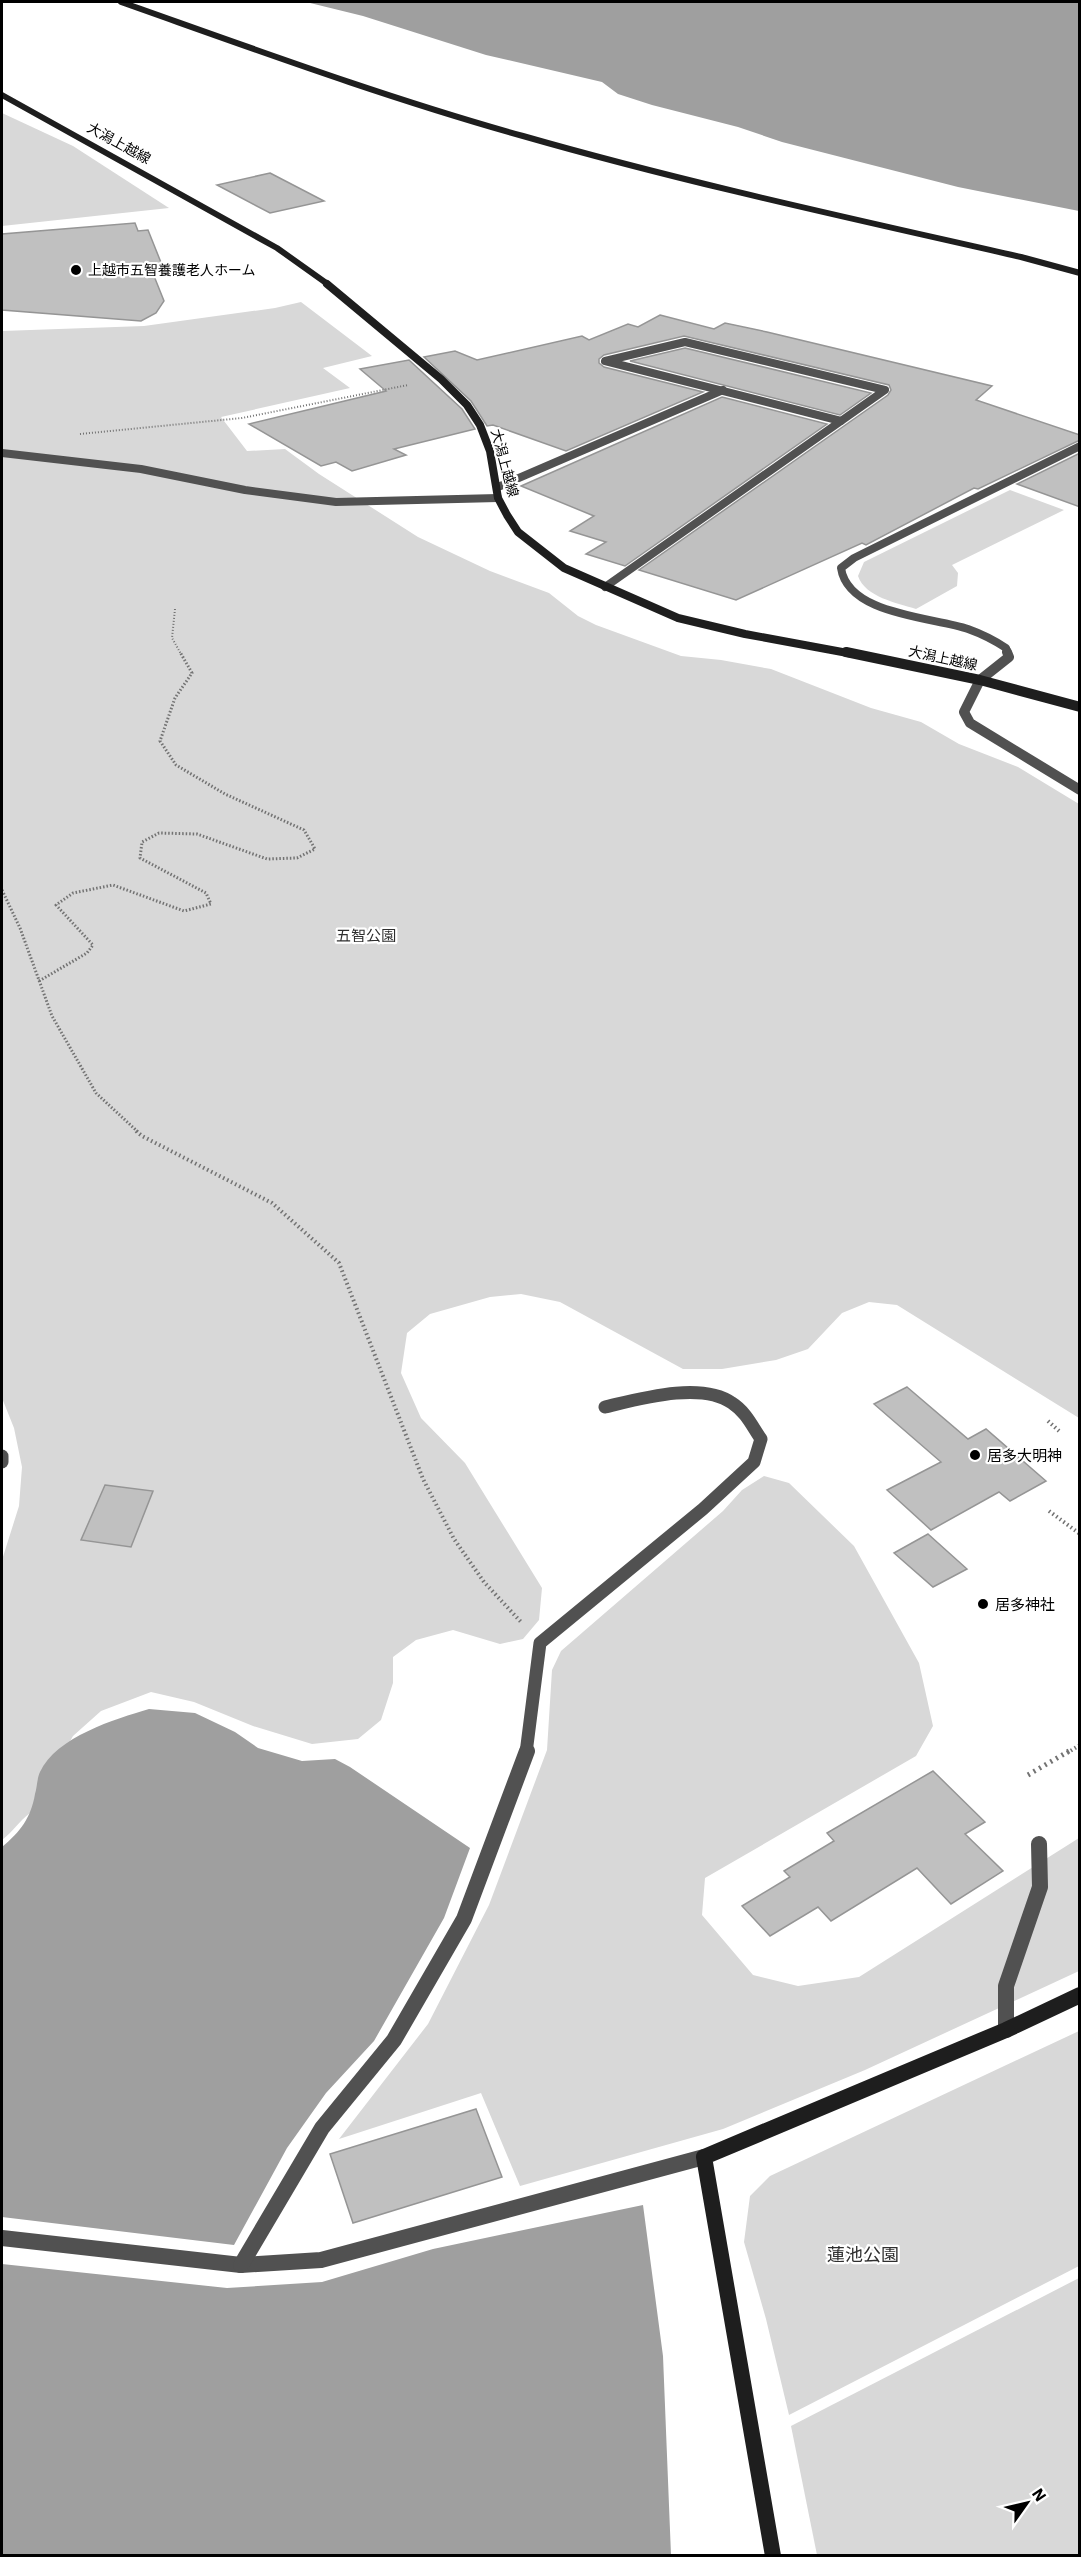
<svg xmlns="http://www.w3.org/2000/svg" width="1081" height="2557" font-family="'IBM Plex Sans','Noto Sans JP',sans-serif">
	<rect width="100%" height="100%" fill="#fff"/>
	<g fill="#d8d8d8">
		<path d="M2 113 73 146 169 208 2 226Z"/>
		<path d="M301 302 372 356 323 368 350 388 221 417 247 451 285 449 319 474 418 537 490 571 549 593 578 616 596 625 681 656 721 660 771 669 871 708 921 722 959 744 1018 767 1079 804V1418L897 1305 869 1302 842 1313 808 1349 776 1360 722 1369H683L560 1302 521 1294 490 1297 430 1314 407 1333 401 1373 421 1418 465 1463 542 1588 539 1620 523 1639 500 1644 453 1630 416 1640 393 1657V1683L381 1720 358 1739 312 1744 253 1726 194 1702 151 1692 101 1711 73 1736 30 1813C19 1821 13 1832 2 1840V1560L19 1506 22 1467 14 1428 2 1398V331L144 326 275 308Z"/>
		<path d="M1010 490 1064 510 952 565 958 573 957 586 916 609C897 603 865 597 858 576L864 562Z"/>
		<path d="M764 1476 789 1483 854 1546 919 1663 933 1726 916 1756 705 1878 702 1915 753 1975 798 1986 859 1977 1079 1838V1971L865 2070 723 2129 520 2186 481 2093 339 2139 428 2024 489 1905 547 1750 552 1670 561 1651 723 1511 742 1490Z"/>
		<path d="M1079 2031V2266L789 2415 766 2319 744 2242 750 2196 770 2176Z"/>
		<path d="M1079 2278V2555H817L791 2426Z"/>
	</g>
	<g fill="#9f9f9f">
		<path d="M306 2H1079V211L958 187 782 142 738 127 652 105 618 94 602 82 486 55 363 16Z"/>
		<path d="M149 1709 195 1713 235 1732 258 1748 302 1761 335 1759 350 1767 470 1848 444 1918 374 2041 326 2093 287 2148 234 2245 2 2217V1847C20 1832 31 1818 35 1794 37 1788 37 1778 40 1772 56 1737 115 1719 149 1709Z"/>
		<path d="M643 2205 663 2356 671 2555H2V2264L227 2288 322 2282 433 2249Z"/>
	</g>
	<g fill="#c0c0c0" stroke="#959595" stroke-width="1.5">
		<path d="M270 173 324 201 270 213 217 185Z"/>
		<path d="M135 223 138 231 148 230 162 265 150 266 164 301 156 313 141 321 2 310V234Z"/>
		<path d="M660 315 714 329 725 323 767 332 992 386 976 400 1080 435V440L978 489 974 488 866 545 862 543 736 600 639 570 888 395 891 390 889 385 684 336 604 355 599 359V363L604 367 703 392 566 451 493 425 487 426 471 401 424 357 455 351 477 360 582 336 589 340 628 324 638 327Z"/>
		<path d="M685 348 871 393 840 415 630 361Z"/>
		<path d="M409 360 462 409 475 429 394 449 406 455 352 471 336 462 321 466 249 424 386 391 360 369Z"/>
		<path d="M722 397 827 424 625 566 586 554 606 542 570 531 594 516 521 486Z"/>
		<path d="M1080 453V507L1017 484Z"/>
		<path d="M907 1387 968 1439 986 1429 1046 1481 1010 1501 999 1492 931 1530 887 1490 941 1462 874 1404Z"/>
		<path d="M105 1485 153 1491 131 1547 81 1540Z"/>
		<path d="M928 1534 967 1569 933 1587 894 1553Z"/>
		<path d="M933 1771 985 1822 965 1834 1003 1871 951 1904 917 1868 831 1921 818 1907 770 1936 742 1906 790 1877 784 1871 834 1841 827 1833Z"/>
		<path d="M476 2109 502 2177 353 2223 330 2154Z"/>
	</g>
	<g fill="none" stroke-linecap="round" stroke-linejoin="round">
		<g stroke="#737373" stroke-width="2" stroke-dasharray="1 2" stroke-linecap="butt">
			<path d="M80 434 242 418 408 385"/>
			<path d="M175 609 172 638 181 654"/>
		</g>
		<g stroke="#737373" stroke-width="3" stroke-dasharray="1.5 2" stroke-linecap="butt">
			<path d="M2 890 20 928 52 1016 96 1093 138 1132"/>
			<path d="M39 981 87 953 93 945 56 905 73 893 113 885 184 911 211 904 206 893 140 858 142 842 159 833 197 834 267 859 297 858 315 849 304 830 225 794 176 765 160 741 175 698 192 673 180 652"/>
		</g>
		<g stroke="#737373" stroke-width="4" stroke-dasharray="1.5 3" stroke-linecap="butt">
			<path d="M136 1131 142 1136 272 1203 339 1263 423 1479 454 1539 484 1582 521 1622"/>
			<path d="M1048 1421 1059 1431"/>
			<path d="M1049 1511 1080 1534"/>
			<path d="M1067 1753 1080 1745"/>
		</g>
		<path stroke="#737373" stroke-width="5" stroke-dasharray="2 4.5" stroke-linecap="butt" d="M1028 1775 1069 1751"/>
		<path stroke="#515151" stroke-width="16" d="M1006 2030V1986L1040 1887 1039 1844"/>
		<g stroke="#515151" stroke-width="8">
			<path d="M685 342 885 390 841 421 605 361Z"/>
			<path d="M2 453 141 469 245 490 336 502 498 498"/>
			<path d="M498 487 723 390"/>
			<path d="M605 587 841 421"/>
			<path d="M1008 654 1006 648C994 640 982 634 968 629 932 617 848 615 841 568L854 558 1080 446"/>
		</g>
		<path stroke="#515151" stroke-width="10" d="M1007 652 1009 657 980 680 964 712 970 723 1080 790"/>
		<g stroke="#515151" stroke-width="13">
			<path d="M2 1456V1462"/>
			<path d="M526 1753 540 1643 703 1509 754 1462 761 1439C752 1426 746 1412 732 1403 701 1381 639 1399 605 1407"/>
		</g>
		<g stroke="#515151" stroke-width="16">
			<path d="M2 2238 241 2265 321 2260 704 2157"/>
			<path d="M241 2265 322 2128 394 2040 464 1919 527 1751"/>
		</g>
		<g stroke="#1e1e1e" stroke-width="6">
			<path d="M121 2C254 49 387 98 523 136 687 183 854 219 1021 257L1080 273"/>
			<path d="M2 95 277 248 329 285"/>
		</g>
		<path stroke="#1e1e1e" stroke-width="8" d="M327 284 441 379 467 405 480 425 490 451 498 498 507 515 518 532 564 568 678 618 745 634 853 654"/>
		<path stroke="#1e1e1e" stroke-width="10" d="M846 652 980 680 1080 707"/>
		<path stroke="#1e1e1e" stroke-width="16" d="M773 2556 704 2157 1006 2030 1080 1995"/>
	</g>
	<g fill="#000" stroke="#fff" stroke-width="2">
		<circle cx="76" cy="270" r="6"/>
		<circle cx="975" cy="1455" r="6"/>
		<circle cx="983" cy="1604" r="6"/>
	</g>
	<g text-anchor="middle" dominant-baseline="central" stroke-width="4.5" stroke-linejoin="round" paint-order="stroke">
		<g font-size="14" fill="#000" stroke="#fff">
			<text transform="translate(119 143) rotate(29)">大潟上越線</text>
			<text transform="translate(505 463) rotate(75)">大潟上越線</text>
			<text transform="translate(943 658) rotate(12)">大潟上越線</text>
		</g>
		<g font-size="14" fill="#000" stroke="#fff" text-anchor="start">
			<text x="88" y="270">上越市五智養護老人ホーム</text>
		</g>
		<g font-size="15" fill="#2f2f2f" stroke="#fff">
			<text x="366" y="935">五智公園</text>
		</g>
		<g font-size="15" fill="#000" stroke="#fff" text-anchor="start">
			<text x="987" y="1455">居多大明神</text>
			<text x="995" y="1604">居多神社</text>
		</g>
		<g font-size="18" fill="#2f2f2f" stroke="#fff">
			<text x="863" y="2254">蓮池公園</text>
		</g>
	</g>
	<rect width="1081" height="2557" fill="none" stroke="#000000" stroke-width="6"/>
	<g transform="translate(1027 2503) rotate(56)" stroke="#ffffff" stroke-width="4.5" paint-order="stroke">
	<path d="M0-4.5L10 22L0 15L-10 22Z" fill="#000000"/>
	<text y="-9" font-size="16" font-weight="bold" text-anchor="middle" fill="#000000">N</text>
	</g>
</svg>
